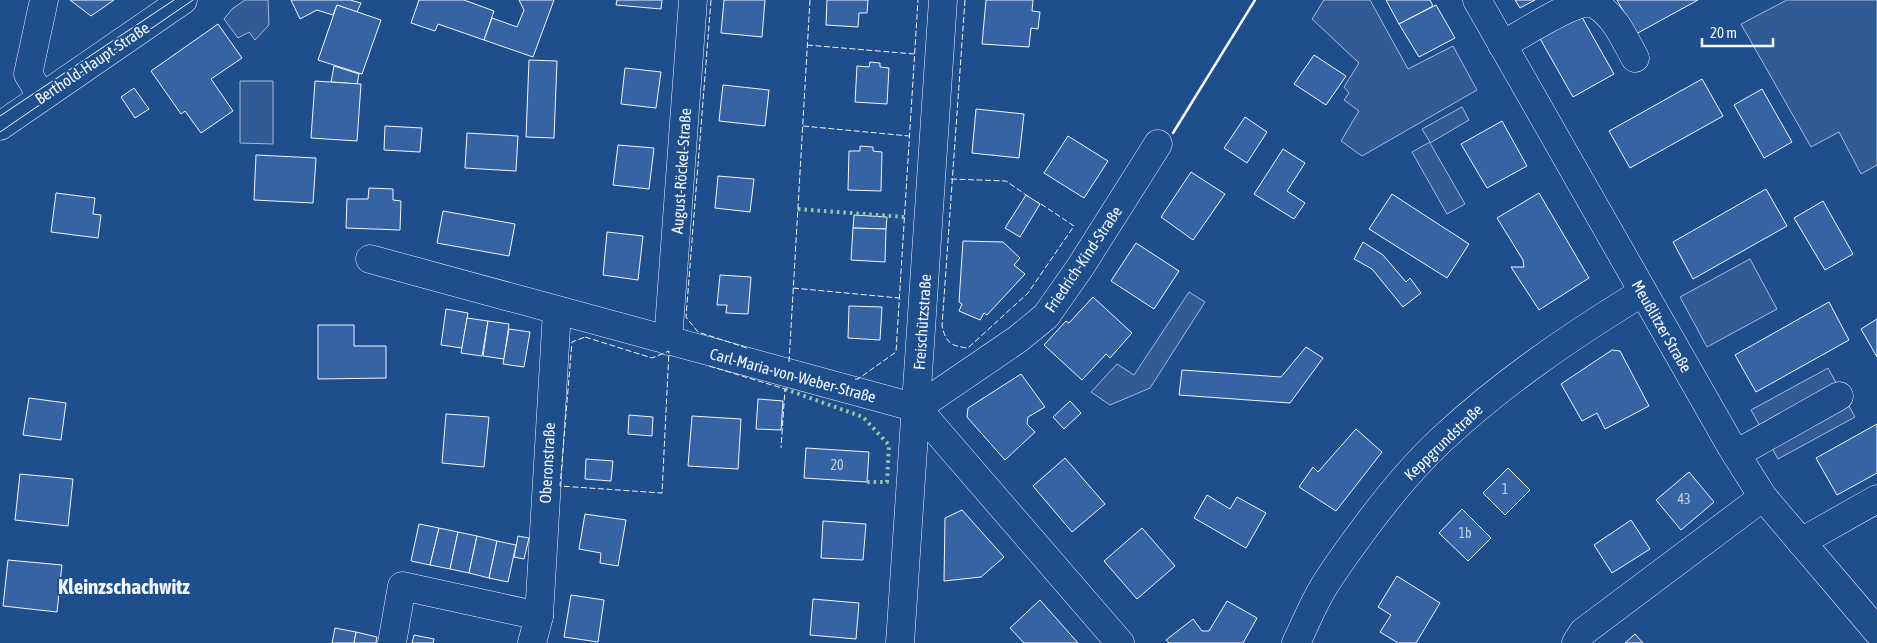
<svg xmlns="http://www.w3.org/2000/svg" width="1877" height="643" font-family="'Asap Condensed',sans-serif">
	<rect width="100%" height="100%" fill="#1f4e8c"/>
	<g fill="#305b95" stroke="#a8bbd7">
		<path d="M245 0H268L269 25 255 40 249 32 238 38 224 19 232 9Z"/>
		<path d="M1324 0H1370L1408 69 1453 46 1477 90 1362 156 1341 141 1359 111 1344 100 1349 93 1344 87 1359 63 1312 19Z"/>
		<path d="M1787 0H1877V165L1861 174 1839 132 1811 147 1741 24Z"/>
		<path d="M240 81H273V144L240 143Z"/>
		<path d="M1462 107 1469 120 1430 143 1465 204 1447 214 1412 152 1430 142 1422 129Z"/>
		<path d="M1750 259 1777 309 1707 347 1680 297Z"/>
		<path d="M1189 292 1205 302 1150 388 1110 405 1091 392 1117 364 1134 375Z"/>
		<path d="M1828 368 1855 417 1778 459 1751 410Z"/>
	</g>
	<g fill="#3563a3" stroke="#f2f6ff">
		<path d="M70 0H114L91 16Z"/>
		<path d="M291 0H350L361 3 357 12 337 5 333 15 317 10 300 19Z"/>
		<path d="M419 0H464L494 11 484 40 438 24 435 31 411 23Z"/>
		<path d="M519 0H554L533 57 484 40 492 18 517 27 524 10Z"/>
		<path d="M617 0H662L661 9 616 5Z"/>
		<path d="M724 0H765L762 37 721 33Z"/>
		<path d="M827 0H868L867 13H859L858 27 826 25Z"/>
		<path d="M986 0H1033L1032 11 1040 12 1038 29 1031 28 1029 47 982 44Z"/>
		<path d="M1386 0H1430L1433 6 1399 24Z"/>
		<path d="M1515 0H1535L1520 8Z"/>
		<path d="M1617 0H1698L1636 34Z"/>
		<path d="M337 5 381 20 362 74 318 60Z"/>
		<path d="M1436 5 1455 38 1419 57 1399 24Z"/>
		<path d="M1579 12 1614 74 1573 97 1538 35Z"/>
		<path d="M218 24 242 58 211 79 233 111 201 133 185 111 181 114 151 71Z"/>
		<path d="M1314 55 1346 76 1326 105 1294 84Z"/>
		<path d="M529 60 557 61 554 138 526 137Z"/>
		<path d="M870 62 880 63V67L889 68 887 104 855 102 857 66 869 67Z"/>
		<path d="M334 66 359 74 357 84 331 82Z"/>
		<path d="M625 68 661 72 656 108 621 104Z"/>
		<path d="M1702 79 1723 116 1630 168 1609 131Z"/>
		<path d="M315 81 361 84 357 141 311 138Z"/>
		<path d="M723 85 769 90 765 126 719 121Z"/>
		<path d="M134 88 149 109 135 118 121 97Z"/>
		<path d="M1762 89 1792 142 1764 158 1734 105Z"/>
		<path d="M976 109 1024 114 1019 158 972 153Z"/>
		<path d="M1245 117 1267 132 1247 163 1224 148Z"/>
		<path d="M1502 121 1527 166 1487 188 1461 144Z"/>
		<path d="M385 126 422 128 420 152 384 150Z"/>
		<path d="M467 133 518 136 516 171 465 168Z"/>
		<path d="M1068 136 1108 161 1084 198 1044 173Z"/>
		<path d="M618 145 654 148 649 189 613 185Z"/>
		<path d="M860 146 873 147V151L882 152 881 191 848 190 849 151H860Z"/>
		<path d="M1283 149 1305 163 1287 191 1305 203 1294 219 1254 194Z"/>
		<path d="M256 155 316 158 313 203 254 200Z"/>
		<path d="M1191 172 1225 194 1193 240 1161 217Z"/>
		<path d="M718 176 754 179 750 212 715 208Z"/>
		<path d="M369 188 393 189V200L401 201 400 230 346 228 347 199H368Z"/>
		<path d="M1766 189 1787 226 1693 279 1673 242Z"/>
		<path d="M56 193 95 198 93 214 101 215 98 238 51 232Z"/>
		<path d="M1539 193 1589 278 1539 310 1511 267H1524L1523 260 1497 218Z"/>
		<path d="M1392 194 1469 244 1447 278 1369 229Z"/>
		<path d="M1026 195 1040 204 1020 237 1005 228Z"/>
		<path d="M1823 201 1853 254 1825 270 1794 218Z"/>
		<path d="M443 211 515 224 509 256 437 243Z"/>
		<path d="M854 215 887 217 886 229 853 228Z"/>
		<path d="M853 228 886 229 885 262 851 260Z"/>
		<path d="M607 232 643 236 638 280 603 275Z"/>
		<path d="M963 241 1003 242 1020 258 1014 265 1025 274 987 315 984 313 980 320 959 311 962 304 959 302Z"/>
		<path d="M1363 242 1383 255 1406 282 1410 278 1421 293 1403 307 1372 269 1354 259Z"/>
		<path d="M1136 243 1179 271 1154 309 1111 281Z"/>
		<path d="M720 275 751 277 748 314 726 313 727 305H717Z"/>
		<path d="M1093 297 1132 333 1110 358 1106 354 1082 380 1044 345 1066 321 1069 323Z"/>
		<path d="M1829 302 1849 340 1756 392 1735 355Z"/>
		<path d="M849 306 882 307 880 340 848 338Z"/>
		<path d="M446 309 468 313 462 348 441 345Z"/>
		<path d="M467 318 488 321 482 356 461 353Z"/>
		<path d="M1877 319V357L1861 329Z"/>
		<path d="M488 321 509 324 504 359 483 356Z"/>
		<path d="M318 325H354V346H386V378L318 379Z"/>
		<path d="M509 329 530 332 524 367 503 364Z"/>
		<path d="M1306 347 1323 358 1290 403 1179 395 1182 370 1281 377Z"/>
		<path d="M1612 350 1620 351 1649 406 1605 429 1597 413 1582 421 1561 384Z"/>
		<path d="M1021 374 1045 407 1028 417 1027 424 1035 432 1005 460 967 417 968 408Z"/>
		<path d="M29 398 66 403 61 440 23 435Z"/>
		<path d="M758 399 783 401 781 430 756 429Z"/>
		<path d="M1070 401 1081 413 1064 429 1053 417Z"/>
		<path d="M446 414 489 417 484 467 442 463Z"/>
		<path d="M629 415 653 417 652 436 628 434Z"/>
		<path d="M692 416 741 419 738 469 688 466Z"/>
		<path d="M1877 424V473L1837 495 1816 458Z"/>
		<path d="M1356 429 1382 452 1336 511 1299 487 1313 467 1318 472Z"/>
		<path d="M806 448 869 452 867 482 804 478Z"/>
		<path d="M1065 458 1105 504 1072 532 1033 486Z"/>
		<path d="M586 459 613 461 611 481 585 479Z"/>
		<path d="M1508 468 1530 490 1505 515 1483 493Z"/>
		<path d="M1689 472 1714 502 1681 530 1656 500Z"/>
		<path d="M20 474 73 479 68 526 15 520Z"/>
		<path d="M1207 495 1230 509 1237 497 1266 513 1246 548 1194 518Z"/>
		<path d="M1462 509 1491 538 1468 561 1439 533Z"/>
		<path d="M962 510 1004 557 981 577 944 581 945 518Z"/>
		<path d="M585 514 626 520 618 566 600 563 601 553 579 549Z"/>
		<path d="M1631 520 1650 549 1612 573 1594 545Z"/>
		<path d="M823 521 866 524 863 560 821 558Z"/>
		<path d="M419 524 439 528 430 565 411 561Z"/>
		<path d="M439 528 458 532 450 569 430 565Z"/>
		<path d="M1142 528 1175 566 1137 599 1104 561Z"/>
		<path d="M458 532 477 536 469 573 450 569Z"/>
		<path d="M477 536 497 541 489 578 469 573Z"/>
		<path d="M518 536 529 538 524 559 514 557Z"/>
		<path d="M497 541 516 545 508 582 489 578Z"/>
		<path d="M8 560 62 565 57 612 3 606Z"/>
		<path d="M1397 576 1440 603 1416 643H1398L1380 632 1391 615 1378 607Z"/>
		<path d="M571 595 604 600 598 642 564 637Z"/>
		<path d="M813 599 859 603 856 639 810 635Z"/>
		<path d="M1040 600 1078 643H1024L1010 628Z"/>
		<path d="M1227 601 1257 618 1243 643H1169L1166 640 1193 619 1202 631H1209Z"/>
		<path d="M335 628 356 632 354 643H332Z"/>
		<path d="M356 632 377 637 376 643H354Z"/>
		<path d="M1635 634 1643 643H1625Z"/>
		<path d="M414 635 434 639 433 643H412Z"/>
	</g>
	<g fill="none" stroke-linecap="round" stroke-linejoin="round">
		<defs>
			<g id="minor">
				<path d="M1477 0 1731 446 1763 497 1877 631"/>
				<path d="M1502 45C1523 34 1565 6 1585 3 1589 3 1593 3 1596 5 1615 16 1625 40 1635 58"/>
				<path d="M42 97 28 74 44 0"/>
				<path d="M0 126 183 0"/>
				<path d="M370 259 917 408 1120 643"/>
				<path d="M668 341 693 0"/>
				<path d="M917 408 1018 339 1046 316 1081 266 1158 144"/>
				<path d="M1736 454 1839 396"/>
				<path d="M1801 542 1877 499"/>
				<path d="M392 643 402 586 539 616"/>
				<path d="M532 643 539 616 557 311"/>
				<path d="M900 643 943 0"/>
				<path d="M1296 643C1305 625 1312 606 1323 588 1335 568 1350 548 1364 529 1387 498 1412 467 1441 440 1502 383 1571 336 1643 292"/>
				<path d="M1576 643 1583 632 1763 497"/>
			</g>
		</defs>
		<use href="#minor" stroke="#f2f6ff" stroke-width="29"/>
		<use href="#minor" stroke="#1f4e8c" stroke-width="28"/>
		<g stroke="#f2f6ff" stroke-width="1">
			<path d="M0 116 174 0"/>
			<path d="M0 132 193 0"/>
		</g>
		<g stroke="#97c8a6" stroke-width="4" stroke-dasharray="2.5 4" stroke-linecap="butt">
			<path d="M798 209 904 217"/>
			<path d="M785 389 863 417 889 445 887 482H867"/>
		</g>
		<g stroke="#f2f6ff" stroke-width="1" stroke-dasharray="6 2.5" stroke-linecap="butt">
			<path d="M711 0 686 317 698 332 747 348"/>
			<path d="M965 0 942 326C946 343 951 346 968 348L1028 293 1074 226 1038 202"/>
			<path d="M807 45 914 54"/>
			<path d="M803 126 909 136"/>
			<path d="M951 179 1006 181 1029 197"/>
			<path d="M793 288 899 298"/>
			<path d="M585 337 652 358 669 351 662 493 560 486 572 342Z"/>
			<path d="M789 362 810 0"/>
			<path d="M709 366 785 389 781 448"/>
			<path d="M855 379H858L896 352 918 0"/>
		</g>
		<path stroke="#f2f6ff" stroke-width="2.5" d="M1173 133 1255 0"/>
	</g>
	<g text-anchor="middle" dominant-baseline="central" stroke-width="4" stroke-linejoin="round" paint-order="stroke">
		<g font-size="14" fill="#c3d1e8">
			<text x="837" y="465">20</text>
			<text x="1505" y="489">1</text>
			<text x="1684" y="499">43</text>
			<text x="1465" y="533">1b</text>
		</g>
		<g font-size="16" fill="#f2f6ff" stroke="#1f4e8c">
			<text transform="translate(92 63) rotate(-34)">Berthold-Haupt-Straße</text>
			<text transform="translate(681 171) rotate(-86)">August-Röckel-Straße</text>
			<text transform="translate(1083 259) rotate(-56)">Friedrich-Kind-Straße</text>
			<text transform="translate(922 322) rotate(-86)">Freischützstraße</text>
			<text transform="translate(1662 326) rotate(60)">Meußlitzer Straße</text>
			<text transform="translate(793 375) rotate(15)">Carl-Maria-von-Weber-Straße</text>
			<text transform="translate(1443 442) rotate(-44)">Keppgrundstraße</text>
			<text transform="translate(547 463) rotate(-87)">Oberonstraße</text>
		</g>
		<g font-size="21" font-weight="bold" fill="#f2f6ff" stroke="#1f4e8c">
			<text x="124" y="586">Kleinzschachwitz</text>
		</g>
	</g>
	<path d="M1702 38v8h71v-8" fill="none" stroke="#f2f6ff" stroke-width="2.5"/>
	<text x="1710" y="38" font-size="15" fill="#f2f6ff" stroke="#1f4e8c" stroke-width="4" paint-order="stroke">20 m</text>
</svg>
